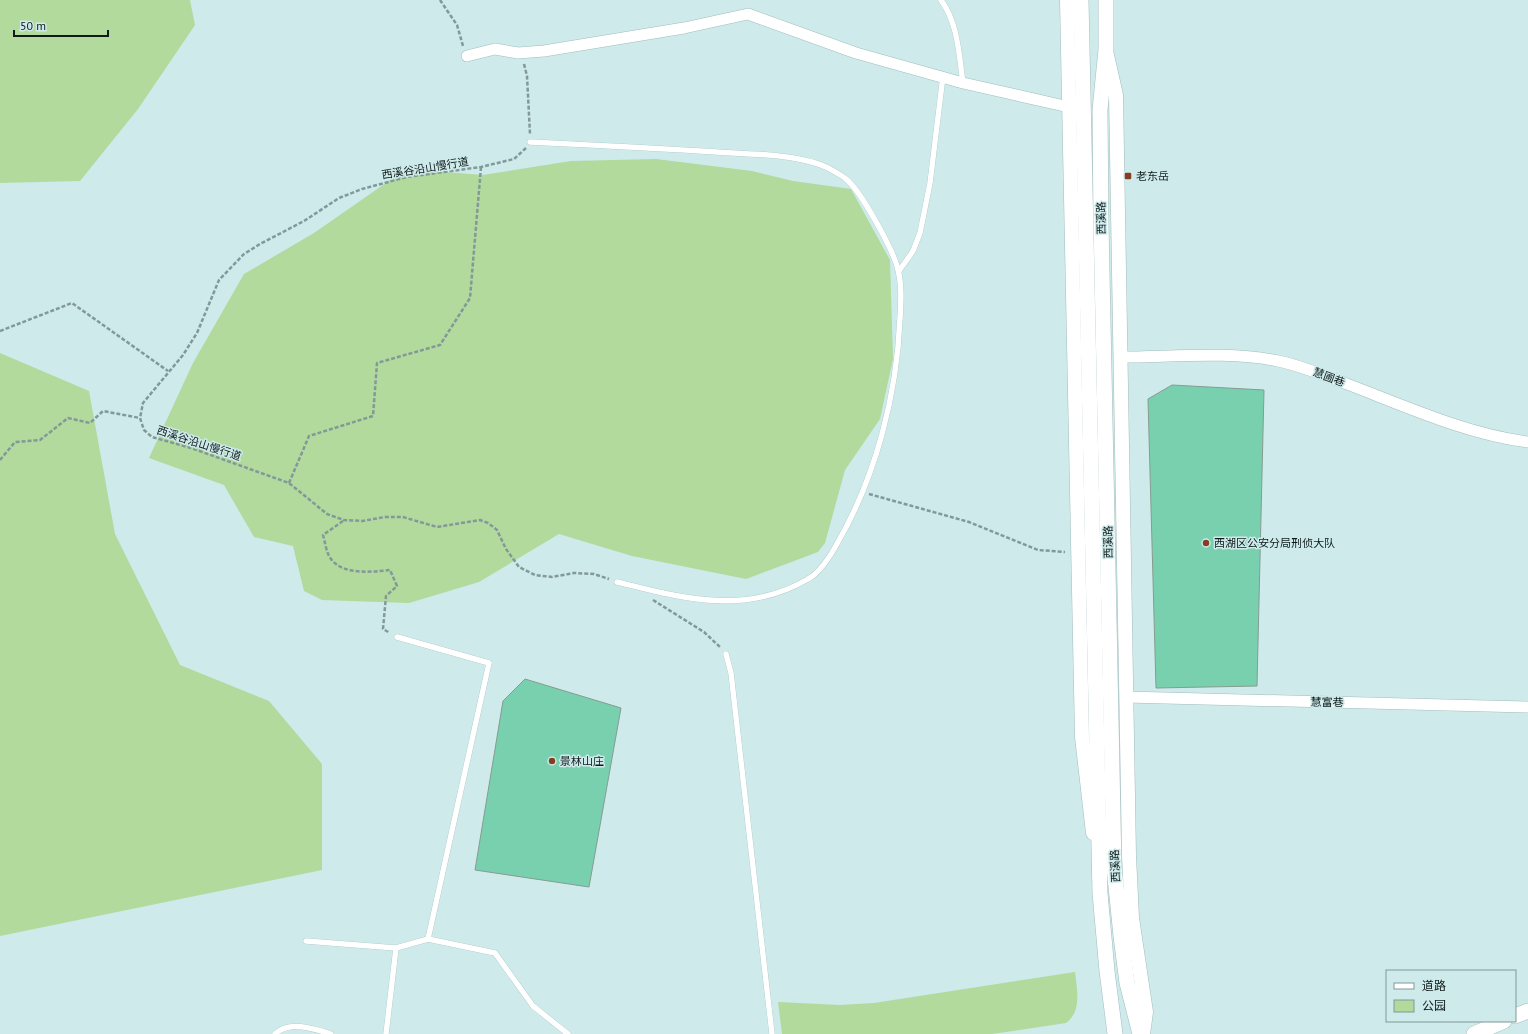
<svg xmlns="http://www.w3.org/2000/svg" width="1528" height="1034" font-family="'PT Sans','Noto Sans SC',sans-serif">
	<rect width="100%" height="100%" fill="#ceeaeb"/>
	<g fill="#b1da9c">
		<path d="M0 0H190L195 25 138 109 80 181 0 183Z"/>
		<path d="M656 159 752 171 793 181 851 189 890 260 893 359 880 419 845 470 825 543 818 552 746 579 632 556 559 534 479 582 409 603 322 600 304 591 293 546 254 537 224 485 149 458 193 363 244 274 314 233 406 169 483 175 571 161Z"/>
		<path d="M0 353 89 391 115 534 180 665 269 701 322 764V870L0 936Z"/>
		<path d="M1075 972C1077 990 1082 1011 1066 1023L992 1034H782L778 1002 840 1005 874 1003Z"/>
	</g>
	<g fill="#79d0ae" stroke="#859c92">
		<path d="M1172 385 1264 390 1257 686 1156 688 1148 399Z"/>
		<path d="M525 679 621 708 589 887 475 870 503 701Z"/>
	</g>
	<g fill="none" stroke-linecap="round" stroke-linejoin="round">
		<defs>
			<g id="service">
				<path d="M941 0C958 23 959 55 963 83"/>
				<path d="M530 142C592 145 654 148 717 152 748 154 802 154 830 169 835 172 841 175 846 179 861 191 894 251 898 270 902 286 901 302 900 318 897 394 876 476 838 542 831 555 821 572 808 579 745 616 682 598 617 582"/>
				<path d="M899 271 913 251 920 233 930 183 943 76"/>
				<path d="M726 654 731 673 772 1034"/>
				<path d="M428 939 495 953 533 1006 568 1034"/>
				<path d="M306 941 396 948"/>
				<path d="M275 1034C289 1020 315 1029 331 1034"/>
				<path d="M386 1034 396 948 428 939 489 663 397 637"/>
			</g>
			<g id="minor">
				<path d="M467 56 495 49 518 53 544 51 684 28 748 14 856 53 963 83 1069 107"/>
				<path d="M1121 357C1170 357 1231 351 1278 361 1302 366 1324 375 1347 384 1405 406 1466 434 1528 442"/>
				<path d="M1126 697 1528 707"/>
			</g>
			<g id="tertiary">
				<path d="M1067 0 1082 737 1093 833"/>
				<path d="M1107 55 1116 95 1129 856 1132 918 1146 1012 1143 1034"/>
			</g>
			<g id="secondary">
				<path d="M1081 0 1100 893 1107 971 1115 1034"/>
				<path d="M1106 0V49L1100 110 1101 222 1114 867 1121 936 1127 983 1140 1034"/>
				<path d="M1515 1016 1528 1011"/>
				<path d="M1474 1034 1504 1021"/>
			</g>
		</defs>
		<use href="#service" stroke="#a1bdbd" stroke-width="6"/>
		<use href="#minor" stroke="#a1bdbd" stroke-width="12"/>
		<use href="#tertiary" stroke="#a1bdbd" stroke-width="15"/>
		<use href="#secondary" stroke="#a1bdbd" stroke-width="16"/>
		<g stroke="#839999" stroke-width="2.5" stroke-dasharray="4 2" stroke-linecap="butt">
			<path d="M440 0 457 25 463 46"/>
			<path d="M524 64 527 76 530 134"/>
			<path d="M526 148 514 159 481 167 407 177 362 189 339 198 304 221 260 244 244 254 219 280 197 333 183 355 143 403 140 418 144 430 152 437 191 448 289 483 327 514 344 520 362 521 385 517H403L437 527 480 520 488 523 497 530 506 549 519 567 535 575 552 577 574 573 594 574 609 579"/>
			<path d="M0 331 72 303 168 371"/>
			<path d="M0 460 15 442 40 440 68 418 90 423 103 411 140 418"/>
			<path d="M289 483 309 436 373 416 377 363 440 345 470 298 481 167"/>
			<path d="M869 494 969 522 1038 550 1065 552"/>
			<path d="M343 521 323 535C325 542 326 550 329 556 340 576 372 572 390 570L397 586 386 596 383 629 390 633"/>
			<path d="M653 600 704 632 721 648"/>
		</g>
		<use href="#service" stroke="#fff" stroke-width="5.5"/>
		<use href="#minor" stroke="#fff" stroke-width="11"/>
		<use href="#tertiary" stroke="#fff" stroke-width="14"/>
		<use href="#secondary" stroke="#fff" stroke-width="15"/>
	</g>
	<g fill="#863e22" stroke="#ceeaeb" stroke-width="1.5">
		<rect x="1124" y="172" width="8" height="8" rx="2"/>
		<circle cx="1206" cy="543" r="4"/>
		<circle cx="552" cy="761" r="4"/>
	</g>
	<g text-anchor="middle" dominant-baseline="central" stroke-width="3" stroke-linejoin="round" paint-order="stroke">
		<g font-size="11" fill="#0f1a1a" stroke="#ceeaeb">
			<text transform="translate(425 168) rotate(-9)">西溪谷沿山慢行道</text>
			<text transform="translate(1101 218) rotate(-91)">西溪路</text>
			<text transform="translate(1329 377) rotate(20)">慧圃巷</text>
			<text transform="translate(199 443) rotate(18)">西溪谷沿山慢行道</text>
			<text transform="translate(1108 542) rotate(-91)">西溪路</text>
			<text transform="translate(1327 702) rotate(1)">慧富巷</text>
			<text transform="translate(1115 866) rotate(-93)">西溪路</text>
		</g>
		<g font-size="11" fill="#0f1a1a" stroke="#ceeaeb" text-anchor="start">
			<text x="1136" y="176">老东岳</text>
			<text x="1214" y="543">西湖区公安分局刑侦大队</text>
			<text x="560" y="761">景林山庄</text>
		</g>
	</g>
	<rect x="1386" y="970" width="130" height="52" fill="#ceeaeb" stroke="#829797"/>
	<rect x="1394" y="983" width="20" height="6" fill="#ffffff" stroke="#829797"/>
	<text x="1422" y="990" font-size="12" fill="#0f1a1a">道路</text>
	<rect x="1394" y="1000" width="20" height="12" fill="#b1da9c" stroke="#829797"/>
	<text x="1422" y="1010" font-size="12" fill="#0f1a1a">公园</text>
	<path d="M14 30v6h94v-6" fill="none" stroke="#0f1a1a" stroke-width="2"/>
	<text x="20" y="30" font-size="12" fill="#0f1a1a" stroke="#ceeaeb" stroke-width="3" paint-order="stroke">50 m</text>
</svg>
